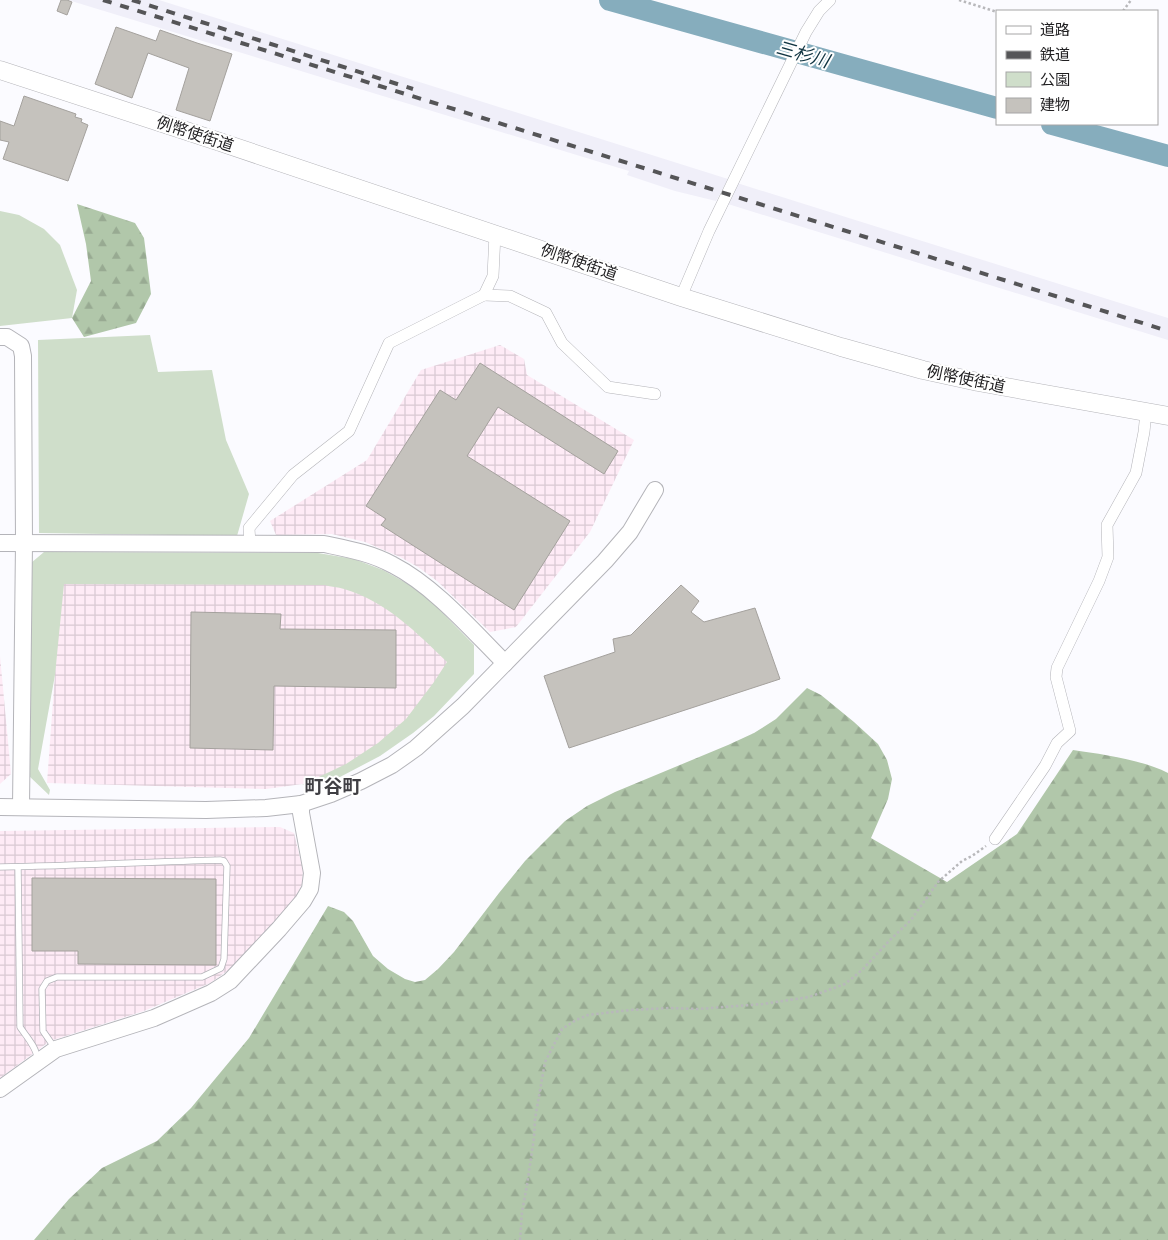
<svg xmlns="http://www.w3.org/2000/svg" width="1168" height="1240" font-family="Poppins,'Noto Sans JP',sans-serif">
	<defs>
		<pattern id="industrial-grid" width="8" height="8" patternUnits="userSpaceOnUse" patternTransform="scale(1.25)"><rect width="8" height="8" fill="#feebf6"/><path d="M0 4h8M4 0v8" fill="none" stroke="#d9c9d3"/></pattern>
		<pattern id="forest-firs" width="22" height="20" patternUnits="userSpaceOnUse" patternTransform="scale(1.25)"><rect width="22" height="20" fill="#b1c7aa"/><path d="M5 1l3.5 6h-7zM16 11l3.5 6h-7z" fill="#98aa92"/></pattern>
	</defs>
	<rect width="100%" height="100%" fill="#fbfbff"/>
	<g fill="#f0eff9">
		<path d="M68 0H159L728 179 716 201 675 191 627 175 629 171Z"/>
		<path d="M737 183 1168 318V340L728 204Z"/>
	</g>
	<g fill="url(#industrial-grid)">
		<path d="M500 345 524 359 527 375 634 440 590 532 516 627 490 632 437 581 418 567 400 557 365 542 332 534 276 535 270 521 367 460 421 370Z"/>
		<path d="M62 579 332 584 370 595 453 659 418 712 376 750 317 782 266 789 47 783Z"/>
		<path d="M0 656 11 774 0 784Z"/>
		<path d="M280 827 294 833 303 870 302 884 295 899 230 969 210 983 144 1011 50 1041 0 1078V831Z"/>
	</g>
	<g fill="#cfdeca">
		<path d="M0 211 19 215 44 229 60 245 77 290 72 318 0 326Z"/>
		<path d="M150 335 158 372 212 370 226 440 249 494 237 536 39 533 38 340Z"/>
		<path d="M44 552 318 553 354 559 383 570 410 585 428 598 474 645V674L434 716 413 733 380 756 340 777 314 785H302L346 764 378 743 406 719 434 682 447 662C417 633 386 601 344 589 338 587 331 587 325 585L64 584 55 675 38 769 50 790 49 795 28 775 31 563Z"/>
	</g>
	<g fill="url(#forest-firs)">
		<path d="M77 204 135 223 144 238 151 294 136 323 84 337 72 318 91 281 86 244Z"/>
		<path d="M807 688 821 695 854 722 878 744 887 760 892 779 888 799 871 838 947 882 1017 834 1073 750C1101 754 1143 760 1168 773V1240H34L69 1199 102 1168 157 1141 191 1108 249 1038 328 906 344 912 353 921 373 956 388 969 405 979 415 982 425 980 438 969 454 952 499 893 525 861 565 821 587 806 615 792 728 745 754 733 776 719Z"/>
	</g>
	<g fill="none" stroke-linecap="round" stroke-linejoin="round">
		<g stroke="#86adbd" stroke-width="22">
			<path d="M610 0 997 108"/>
			<path d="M1052 124 1168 156"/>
		</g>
	</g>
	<g fill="#c5c2bd" stroke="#a4a19d">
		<path d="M61 0H67L72 2 67 15 57 11Z"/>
		<path d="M116 27 156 41 160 30 197 43 232 54 210 121 176 110 189 68 148 53 132 98 95 84Z"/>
		<path d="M24 96 76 114 75 117 82 119 81 122 88 125 68 181 3 159 9 142 0 140V121L14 126Z"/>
		<path d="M480 363 618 451 604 474 498 407 467 456 570 521 514 610 381 525 386 519 366 506 440 390 456 400Z"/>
		<path d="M681 585 699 601 691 612 704 622 755 608 780 679 569 748 544 676 615 652 613 639 631 635Z"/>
		<path d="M191 612 281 614 280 629 396 630V688L274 686 273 750 190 748Z"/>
		<path d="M32 878 216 879V965L78 964V951H32Z"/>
	</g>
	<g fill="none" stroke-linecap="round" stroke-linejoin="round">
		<defs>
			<g id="lane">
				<path d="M0 867C73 866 146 862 220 860L224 861 227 866 224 959 221 968 202 977H57L47 981 42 989 43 1031 54 1047"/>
				<path d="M18 867 20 1027C26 1036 37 1048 37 1058"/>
			</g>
			<g id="street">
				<path d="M484 295 510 296 546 313 562 343 608 387 655 394"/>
				<path d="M681 297 709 231 806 32 819 11 830 0"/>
				<path d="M250 544 249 528 293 475 349 431 389 343 484 295 493 276 495 234"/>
				<path d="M995 839 1045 766 1057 743 1070 731 1056 677 1057 668 1099 581 1108 557 1107 525 1136 473 1144 432 1146 412"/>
			</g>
			<g id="secondary">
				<path d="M0 337H7L21 346 23 356 24 543 21 807"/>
				<path d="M0 543 324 544C348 549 371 553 393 565 434 586 472 630 505 663"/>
				<path d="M0 807 206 810 266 808 301 804 331 794 361 781 392 765 416 748 463 706 605 561 630 532 655 490"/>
				<path d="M0 1089 56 1049 154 1018 211 993 230 981 279 929 303 901 310 889 312 873 301 813V804"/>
			</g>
			<path id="primary" d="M0 70 220 142 681 297 841 347 923 370 978 382 1168 416"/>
		</defs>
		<use href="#lane" stroke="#b4b4b9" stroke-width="7"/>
		<use href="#street" stroke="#b4b4b9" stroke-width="12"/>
		<use href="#secondary" stroke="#b4b4b9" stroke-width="18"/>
		<use href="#primary" stroke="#b4b4b9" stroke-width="19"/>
		<g stroke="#b8b8bb" stroke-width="2.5" stroke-dasharray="2.5 2.5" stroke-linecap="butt">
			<path d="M959 0 997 12"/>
			<path d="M1123 11 1131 0"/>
			<path d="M520 1240 522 1212 527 1185 534 1138 535 1119 545 1062 562 1029 576 1020 588 1015 630 1010 669 1008 698 1009 763 1004 809 997 845 984 862 970 890 940 911 920 938 882 962 861 972 856 986 846"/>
		</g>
		<use href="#lane" stroke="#fff" stroke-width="5.5"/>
		<use href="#street" stroke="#fff" stroke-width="11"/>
		<use href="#secondary" stroke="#fff" stroke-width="16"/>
		<use href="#primary" stroke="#fff" stroke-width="18"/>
		<g stroke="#555557" stroke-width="4" stroke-dasharray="9 9" stroke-linecap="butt">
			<path d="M103 0 1168 331"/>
			<path d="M132 0 413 89"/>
		</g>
	</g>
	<g text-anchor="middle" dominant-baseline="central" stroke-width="4" stroke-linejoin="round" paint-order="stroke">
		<g font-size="16" fill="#201f21" stroke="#fff">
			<text transform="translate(195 134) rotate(18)">例幣使街道</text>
			<text transform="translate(579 262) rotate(19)">例幣使街道</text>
			<text transform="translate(966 379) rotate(12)">例幣使街道</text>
		</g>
		<g font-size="18" font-style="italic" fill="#0f3340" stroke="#fff">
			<text transform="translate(803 54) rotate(16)">三杉川</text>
		</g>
		<g font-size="19" font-weight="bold" fill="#403f44" stroke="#fff">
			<text x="333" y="786">町谷町</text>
		</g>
	</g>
	<rect x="996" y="10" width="162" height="115" fill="#ffffff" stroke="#a6a5a6"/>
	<rect x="1006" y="26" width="25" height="8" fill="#ffffff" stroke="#a6a5a6"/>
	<text x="1040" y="35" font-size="15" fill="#201f21">道路</text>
	<rect x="1006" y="51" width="25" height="8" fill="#555557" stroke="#a6a5a6"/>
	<text x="1040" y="60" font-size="15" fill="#201f21">鉄道</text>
	<rect x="1006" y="72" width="25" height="15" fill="#cfdeca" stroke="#a6a5a6"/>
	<text x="1040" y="85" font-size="15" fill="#201f21">公園</text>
	<rect x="1006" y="98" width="25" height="15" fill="#c5c2bd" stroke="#a6a5a6"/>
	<text x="1040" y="110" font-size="15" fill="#201f21">建物</text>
</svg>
